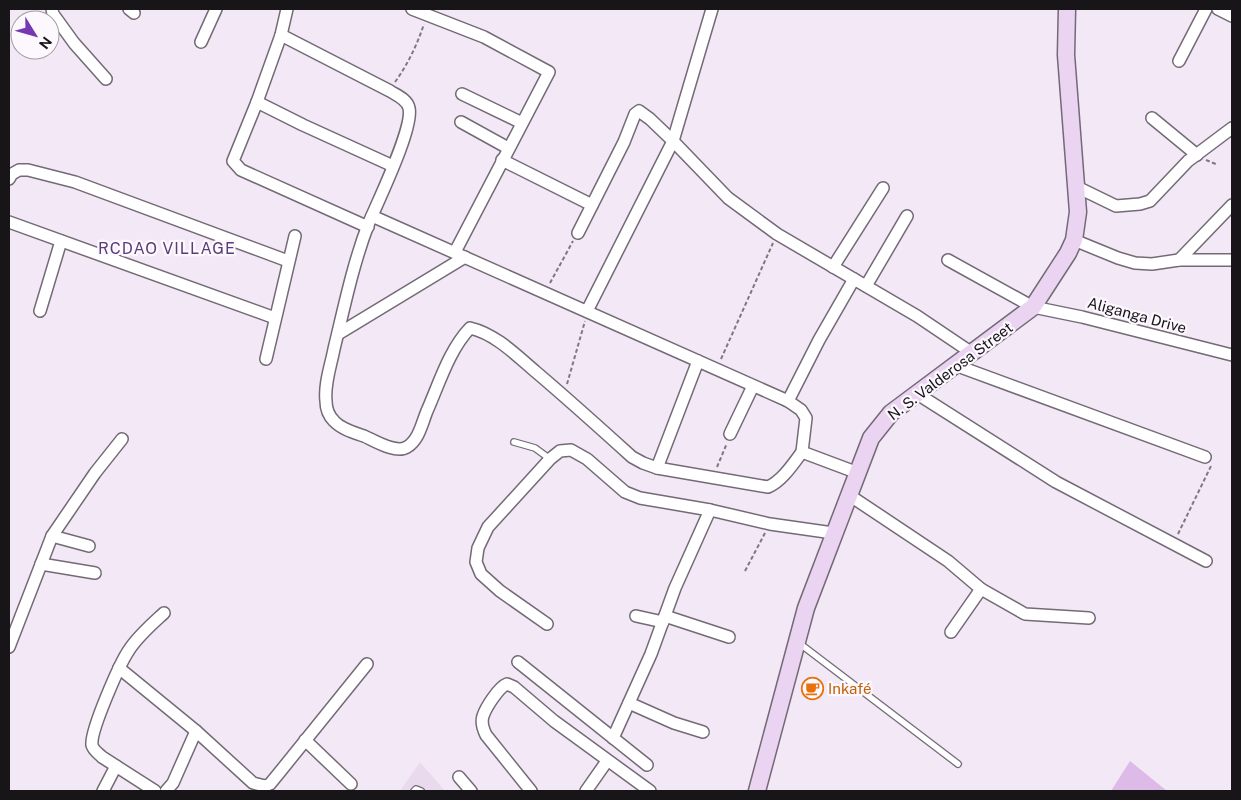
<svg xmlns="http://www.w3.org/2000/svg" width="1241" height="800" font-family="'Public Sans',sans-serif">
	<rect width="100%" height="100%" fill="#f3e9f6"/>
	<path fill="#e9daed" d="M420 762 445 791H400Z"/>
	<path fill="#ddbae7" d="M1130 761 1167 791H1111Z"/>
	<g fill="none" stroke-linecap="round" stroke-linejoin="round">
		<defs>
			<g id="service">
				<path d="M514 442 535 448 550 459"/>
				<path d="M799 643 958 764"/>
				<path d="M414 791 416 789 421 791"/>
			</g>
			<g id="minor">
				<path d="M52 9 53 14 74 43 106 79"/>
				<path d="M129 9 134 13"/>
				<path d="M287 9 281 35 390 91C396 95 407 99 409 108 414 128 377 203 368 225 353 264 344 308 334 349 331 365 324 384 326 401 326 408 329 416 334 421 341 429 355 433 364 436 375 441 396 454 407 447 419 440 422 423 427 411 439 384 449 350 470 328 496 334 517 356 536 372 569 400 600 428 632 457L643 463 657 468 768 487C782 481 793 464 802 452"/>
				<path d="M412 9 484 37 549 72 455 252"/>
				<path d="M1218 9 1232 16"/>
				<path d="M281 35 257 102 233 161 241 170 368 227"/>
				<path d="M201 42 216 9"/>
				<path d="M1179 61 1206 9"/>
				<path d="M462 94 522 123"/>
				<path d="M257 102 303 125 393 166"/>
				<path d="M1152 118 1197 155"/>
				<path d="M461 122 508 148"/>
				<path d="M502 160 592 205"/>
				<path d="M9 179 12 174 19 170H28L75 182 288 261"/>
				<path d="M1077 187 1116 206 1140 204 1150 201 1188 161 1232 128"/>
				<path d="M372 216 788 401 801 410 806 418 802 452 858 473"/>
				<path d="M9 222 275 318"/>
				<path d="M578 233 624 142 635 114 639 111 650 119 673 141 728 198 777 234 917 316 972 353"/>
				<path d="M1074 240 1118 258 1135 263 1152 264 1179 260H1232"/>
				<path d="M948 260 1033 307 1082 317 1232 355"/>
				<path d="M1179 260 1232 205"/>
				<path d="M833 267 883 188"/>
				<path d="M866 286 907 216"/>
				<path d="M40 311 61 241"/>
				<path d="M587 311 673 141 712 9"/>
				<path d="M338 334 465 257"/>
				<path d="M266 359 295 236"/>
				<path d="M955 365 1205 457"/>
				<path d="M916 393 1056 482 1206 561"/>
				<path d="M788 401 819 340 854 279"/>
				<path d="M730 434 753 386"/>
				<path d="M657 468 698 361"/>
				<path d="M849 495 948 561 981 589 1025 614 1089 618"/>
				<path d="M52 536 89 546"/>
				<path d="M41 564 95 573"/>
				<path d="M636 616 663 622"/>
				<path d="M665 616 729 637"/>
				<path d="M547 624 500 591 481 574 476 562 478 548 488 527 550 459 560 451 571 450 587 459 625 492 640 498 710 510 770 524 833 533"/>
				<path d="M951 632 981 589"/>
				<path d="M9 647 52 536 95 473 122 439"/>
				<path d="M518 662 647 765"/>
				<path d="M119 668 196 731 253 783 265 786 270 784 279 773 367 664"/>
				<path d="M629 703 674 723 703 732"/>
				<path d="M613 738 651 654 675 588 710 510"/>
				<path d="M305 740 351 784"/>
				<path d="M459 777 471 791"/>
				<path d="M103 791 116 766"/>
				<path d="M155 791 102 757C98 753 93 750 92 745 90 731 120 663 129 650 138 636 151 625 164 613"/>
				<path d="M166 791 173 783 196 731"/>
				<path d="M531 791 486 735C483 729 481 722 483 716 486 707 499 687 507 684L514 687 554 721 650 791"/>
				<path d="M586 791 607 761"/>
			</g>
			<path id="secondary" d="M757 791 806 608 871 438 891 413 1033 307 1068 253 1074 240 1078 212 1066 55 1067 9"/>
		</defs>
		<use href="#service" stroke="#736a76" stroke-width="8"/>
		<use href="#minor" stroke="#736a76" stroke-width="14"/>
		<use href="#secondary" stroke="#736a76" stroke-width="19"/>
		<g stroke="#7e7880" stroke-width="2" stroke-dasharray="4 2.5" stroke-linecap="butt">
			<path d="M395 82C408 64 417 45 424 24"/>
			<path d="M1206 160 1218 165"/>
			<path d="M550 283 573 241"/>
			<path d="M721 359 773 243"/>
			<path d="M567 384 585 321"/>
			<path d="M717 467 727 443"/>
			<path d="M1178 534 1211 466"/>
			<path d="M745 571 765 533"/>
		</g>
		<use href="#service" stroke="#fff" stroke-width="5.5"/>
		<use href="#minor" stroke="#fff" stroke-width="11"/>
		<use href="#secondary" stroke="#ead4f2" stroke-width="16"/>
	</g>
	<defs>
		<symbol id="cafe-ring" viewBox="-11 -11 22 22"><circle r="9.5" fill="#fcf8fe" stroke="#e8710a" stroke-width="1.5"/><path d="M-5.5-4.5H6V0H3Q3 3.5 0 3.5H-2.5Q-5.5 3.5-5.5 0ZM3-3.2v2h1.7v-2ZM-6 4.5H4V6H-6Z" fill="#e8710a"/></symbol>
	</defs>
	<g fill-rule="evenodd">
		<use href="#cafe-ring" x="800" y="676" width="25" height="25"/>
	</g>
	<g text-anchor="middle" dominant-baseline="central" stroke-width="4.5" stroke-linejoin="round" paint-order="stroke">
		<g font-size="15" fill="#181519" stroke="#fcf8fe">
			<text transform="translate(1137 315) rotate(15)">Aliganga Drive</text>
			<text transform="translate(950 371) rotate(-37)">N. S. Valderosa Street</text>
		</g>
		<g font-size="15" fill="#c56008" stroke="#fcf8fe" text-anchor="start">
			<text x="828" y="688">Inkafé</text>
		</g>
		<g font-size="16" letter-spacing="1" fill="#583d79" stroke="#fcf8fe">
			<text x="167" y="248">RCDAO VILLAGE</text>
		</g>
	</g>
	<rect width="1241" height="800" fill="none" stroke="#181519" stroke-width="20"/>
	<g transform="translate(35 35) rotate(127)"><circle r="24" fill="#fcf8fe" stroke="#a19da2"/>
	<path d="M0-4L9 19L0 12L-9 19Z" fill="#7439af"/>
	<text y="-8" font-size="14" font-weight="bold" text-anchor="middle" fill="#181519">N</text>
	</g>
</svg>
